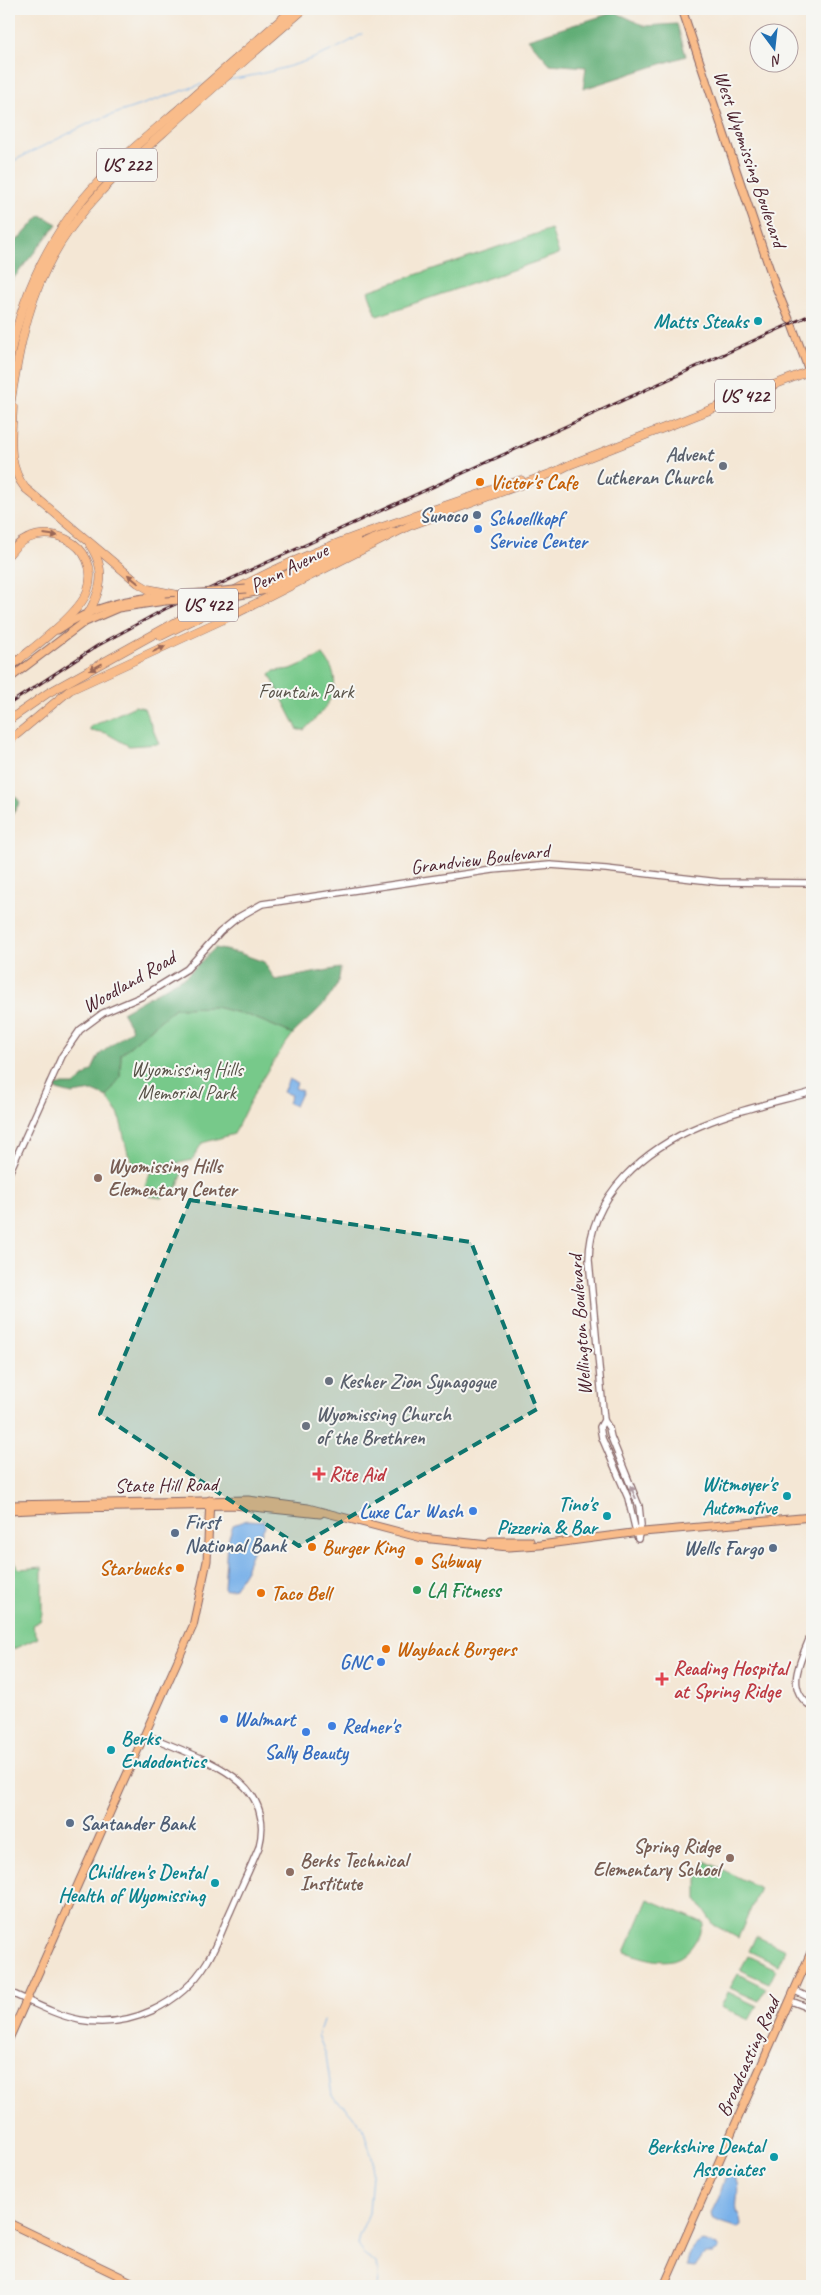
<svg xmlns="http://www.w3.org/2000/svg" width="821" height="2295" font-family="Caveat,sans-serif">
	<rect width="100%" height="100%" fill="#f6f6f2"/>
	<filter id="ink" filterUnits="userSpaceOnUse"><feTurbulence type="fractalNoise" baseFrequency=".02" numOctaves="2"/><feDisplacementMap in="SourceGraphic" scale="10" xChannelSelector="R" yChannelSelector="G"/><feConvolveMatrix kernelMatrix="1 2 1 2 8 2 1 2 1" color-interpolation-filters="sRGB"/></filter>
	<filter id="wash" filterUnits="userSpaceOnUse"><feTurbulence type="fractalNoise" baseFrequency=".0096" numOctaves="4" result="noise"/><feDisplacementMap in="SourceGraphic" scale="20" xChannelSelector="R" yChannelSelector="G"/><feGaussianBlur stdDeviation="1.12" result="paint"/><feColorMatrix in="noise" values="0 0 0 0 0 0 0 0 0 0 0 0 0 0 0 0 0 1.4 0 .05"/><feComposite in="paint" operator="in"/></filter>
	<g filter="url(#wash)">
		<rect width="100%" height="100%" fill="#f4e7d5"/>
		<g fill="#77c98a" stroke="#60745a">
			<path d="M551 229 559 254 377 316 368 291Z"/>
			<path d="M323 655C349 686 326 709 304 730H298L270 675 274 671 291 669Z"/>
			<path d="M135 706 144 708 159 744 129 746 106 733 90 730V727Z"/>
			<path d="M216 1007 250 1016 293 1034C267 1068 252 1095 234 1134L202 1143 192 1160 148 1170 136 1166 128 1154 119 1115 107 1097 120 1077 121 1054 175 1008Z"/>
			<path d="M170 1167 183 1173 177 1187 161 1198 148 1196 151 1189 145 1186 150 1173 168 1171Z"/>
			<path d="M9 1560H13L19 1569 42 1567V1614L40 1621 32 1625 38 1638 9 1651Z"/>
			<path d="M705 1861 760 1888 738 1938 714 1925 697 1900V1879Z"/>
			<path d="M648 1899 704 1923C686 1968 667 1966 625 1952Z"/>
			<path d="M756 1936 785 1950 778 1965 749 1951Z"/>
			<path d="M748 1956 776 1969 769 1983 740 1970Z"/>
			<path d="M738 1974 766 1988 759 2001 730 1988Z"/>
			<path d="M728 1992 757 2006 749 2020 721 2007Z"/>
		</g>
		<g fill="#61ad76" stroke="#566650">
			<path d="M615 12 645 26 677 24 686 56 583 89 586 67 550 64 528 39Z"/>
			<path d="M41 215 57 224 9 284V244L20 238Z"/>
			<path d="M9 789 20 802 9 820Z"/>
			<path d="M215 948 239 953 264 962 275 980 340 968C341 995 310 1016 293 1034L250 1016 216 1007 175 1008 121 1054 120 1077 107 1097 93 1091 72 1094 53 1089 52 1085H74L92 1070 99 1055 132 1029 122 1012 186 976Z"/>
		</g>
		<g fill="#79b1e9" stroke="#62688a">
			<path d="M289 1079 297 1083 295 1088 302 1091 295 1106 288 1103 291 1095 283 1092Z"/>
			<path d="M247 1520 264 1521 265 1526 254 1547 246 1567V1570L235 1588 225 1590 224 1588 227 1543 233 1525Z"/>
			<path d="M729 2175H733C742 2186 735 2199 737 2211 739 2217 741 2220 741 2226L738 2228C729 2224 720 2223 712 2218L711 2213 719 2197 725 2178Z"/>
			<path d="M703 2241 717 2246 719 2250 713 2254H704L695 2267 687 2266C687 2256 694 2243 703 2241Z"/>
		</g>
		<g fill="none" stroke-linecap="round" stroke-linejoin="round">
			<g stroke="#79b1e9" stroke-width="1">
				<path d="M228 80C276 72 321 60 362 34"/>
				<path d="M9 163 94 121 202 84"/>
				<path d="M323 2020 318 2035 326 2055 332 2096 348 2110 363 2128 373 2161 369 2213 359 2236 357 2245C368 2266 383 2252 377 2286"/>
			</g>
		</g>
	</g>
	<g filter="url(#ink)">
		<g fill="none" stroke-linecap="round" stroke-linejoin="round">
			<defs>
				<g id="minor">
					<path d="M809 371 812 381"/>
					<path d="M9 1173 62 1056 80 1030 103 1013 143 996 187 969 220 932 237 918 262 904 492 870 550 865 606 869 719 882 812 883"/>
					<path d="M604 1420 600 1427 602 1438 628 1498 637 1536"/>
					<path d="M638 1539 641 1525 639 1506 611 1437 609 1428 604 1420 589 1260C589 1195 646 1148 702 1125 737 1110 776 1102 812 1092"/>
					<path d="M812 1632C803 1657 782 1688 812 1707"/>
					<path d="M795 1991 812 1999"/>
					<path d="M9 1992C32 2002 55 2015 80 2020 129 2029 181 2005 207 1962 217 1946 223 1927 231 1910 240 1889 250 1869 259 1847 278 1775 194 1758 145 1734"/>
					<path d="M791 2001 812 2009"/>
				</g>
				<g id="major">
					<path d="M682 9 775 285 789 319"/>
					<path d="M792 325 809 371"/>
					<path d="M246 589 283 576 357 541"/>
					<path d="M229 597 267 590 372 539 394 531"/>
					<path d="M58 630C94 605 130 598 173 595"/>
					<path d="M9 668 20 660"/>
					<path d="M9 679 83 623 118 608 165 601"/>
					<path d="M9 1505 248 1500 308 1508 422 1538 508 1547 540 1545 632 1533 812 1517"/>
					<path d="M9 1511 74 1508 234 1505 320 1514"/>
					<path d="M491 1541H530"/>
					<path d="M9 2039 193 1626 207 1561 210 1500"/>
					<path d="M9 2223 140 2286"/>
					<path d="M664 2286 812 1950"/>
				</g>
				<g id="highway">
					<path d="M9 361C22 293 52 230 100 180 124 155 152 132 179 109 217 76 255 42 293 9"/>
					<path d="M13 407C12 435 6 464 25 488L138 583 148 589 178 595"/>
					<path d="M9 413C17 362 24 314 47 267 76 208 125 167 173 124 216 85 260 47 304 9"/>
					<path d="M9 554C40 512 105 544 87 592 79 614 35 646 16 662"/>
					<path d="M233 591C326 540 422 515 521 480"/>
					<path d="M83 623C98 596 110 575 90 545"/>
					<path d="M161 636 218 608 229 607 235 614"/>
					<path d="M9 720 48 693 221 597"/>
					<path d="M9 741 70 690 235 614 409 526 555 472 569 465 812 370"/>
				</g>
			</defs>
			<use href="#minor" stroke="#866566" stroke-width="8"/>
			<use href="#major" stroke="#866566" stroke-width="9"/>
			<use href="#highway" stroke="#866566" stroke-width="9"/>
			<use href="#minor" stroke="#fff" stroke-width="5.5"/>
			<use href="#major" stroke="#f9bc8a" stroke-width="7"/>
			<use href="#highway" stroke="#f9bc8a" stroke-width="8"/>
			<defs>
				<path id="rail" d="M9 704 97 646 165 609 812 314"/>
			</defs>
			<use href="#rail" stroke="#4a1f2b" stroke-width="3"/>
			<use href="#rail" stroke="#f6f6f2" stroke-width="1" stroke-dasharray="4" stroke-linecap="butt"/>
			<defs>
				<g id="major-bridge">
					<path d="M178 595 246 589"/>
					<path d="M165 601 229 597"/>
				</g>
			</defs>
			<use href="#major-bridge" stroke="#866566" stroke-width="9" stroke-linecap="butt"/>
			<use href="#major-bridge" stroke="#f9bc8a" stroke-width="7"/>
		</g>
		<defs><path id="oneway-solid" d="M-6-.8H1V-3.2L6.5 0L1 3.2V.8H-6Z" transform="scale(1.25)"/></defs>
		<g fill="#996656">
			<use href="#oneway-solid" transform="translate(51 535) rotate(7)"/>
			<use href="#oneway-solid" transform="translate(133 579) rotate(-140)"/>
			<use href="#oneway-solid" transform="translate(159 649) rotate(-25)"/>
			<use href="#oneway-solid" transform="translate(96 667) rotate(151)"/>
		</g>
		<use fill="#ae9aa0" href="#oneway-solid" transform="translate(633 1492) rotate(-114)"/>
	</g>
	<path fill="#0f766e" fill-opacity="0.2" stroke="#0f766e" stroke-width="4" stroke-dasharray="10 6" stroke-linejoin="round" d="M190 1200 471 1242 537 1409 299 1546 100 1414Z"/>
	<g fill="#0f9aa8" stroke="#f6f6f2" stroke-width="2">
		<circle cx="758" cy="321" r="5"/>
		<circle cx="787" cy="1496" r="5"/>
		<circle cx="607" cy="1516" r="5"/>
		<circle cx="111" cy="1750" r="5"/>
		<circle cx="215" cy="1883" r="5"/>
		<circle cx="774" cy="2157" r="5"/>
	</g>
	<g fill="#6b7280" stroke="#f6f6f2" stroke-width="2">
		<circle cx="723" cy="466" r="5"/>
		<circle cx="329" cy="1381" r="5"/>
		<circle cx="306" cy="1426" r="5"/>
	</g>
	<g fill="#e8710a" stroke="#f6f6f2" stroke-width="2">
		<circle cx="480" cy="482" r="5"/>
		<circle cx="312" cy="1547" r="5"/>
		<circle cx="419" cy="1561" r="5"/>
		<circle cx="180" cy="1568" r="5"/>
		<circle cx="261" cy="1593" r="5"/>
		<circle cx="386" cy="1649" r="5"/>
	</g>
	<g fill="#5c6f8a" stroke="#f6f6f2" stroke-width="2">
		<circle cx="477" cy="515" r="5"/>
		<circle cx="175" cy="1533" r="5"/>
		<circle cx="773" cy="1548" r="5"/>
		<circle cx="70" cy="1823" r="5"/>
	</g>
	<g fill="#3f7fe0" stroke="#f6f6f2" stroke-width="2">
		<circle cx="478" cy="529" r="5"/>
		<circle cx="473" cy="1511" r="5"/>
		<circle cx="381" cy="1662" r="5"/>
		<circle cx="224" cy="1719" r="5"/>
		<circle cx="332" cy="1726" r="5"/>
		<circle cx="306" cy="1732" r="5"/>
	</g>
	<g fill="#8d6e63" stroke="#f6f6f2" stroke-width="2">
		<circle cx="98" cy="1178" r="5"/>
		<circle cx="730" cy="1858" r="5"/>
		<circle cx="290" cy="1872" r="5"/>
	</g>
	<g fill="#e0444e" stroke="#f6f6f2" stroke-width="2">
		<path d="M316.5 1466.5h5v5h5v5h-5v5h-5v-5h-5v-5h5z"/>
		<path d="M659.5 1671.5h5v5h5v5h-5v5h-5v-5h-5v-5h5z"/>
	</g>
	<circle fill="#2e9e5b" stroke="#f6f6f2" stroke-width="2" cx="417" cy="1590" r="5"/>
	<g text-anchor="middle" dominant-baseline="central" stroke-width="4" stroke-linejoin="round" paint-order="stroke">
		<g fill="#f6f6f2" stroke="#7e6067" stroke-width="1">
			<rect x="97" y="148.5" width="60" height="33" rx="4"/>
			<rect x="715" y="379.5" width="60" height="33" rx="4"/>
			<rect x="178" y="588.5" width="60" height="33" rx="4"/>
		</g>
		<g font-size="19" font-weight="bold" fill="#4a1f2b">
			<text x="127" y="165">US 222</text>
			<text x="745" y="396">US 422</text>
			<text x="208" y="605">US 422</text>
		</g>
		<g font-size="20" fill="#4a1f2b" stroke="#f6f6f2">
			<text transform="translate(750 159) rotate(71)">West Wyomissing Boulevard</text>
			<text transform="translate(289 568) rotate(-27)">Penn Avenue</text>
			<text transform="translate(480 859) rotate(-7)">Grandview Boulevard</text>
			<text transform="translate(129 982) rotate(-30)">Woodland Road</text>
			<text transform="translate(580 1325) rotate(-94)">Wellington Boulevard</text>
			<text transform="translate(166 1485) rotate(-1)">State Hill Road</text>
			<text transform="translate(748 2057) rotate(-66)">Broadcasting Road</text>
		</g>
		<g font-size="20" font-weight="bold" fill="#0d838f" stroke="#f6f6f2" text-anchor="end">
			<text x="748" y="321">Matts Steaks</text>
			<text x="777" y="1484">Witmoyer's<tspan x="777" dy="23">Automotive</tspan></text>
			<text x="597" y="1504">Tino's<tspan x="597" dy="23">Pizzeria &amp; Bar</tspan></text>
			<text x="121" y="1738" text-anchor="start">Berks<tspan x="121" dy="23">Endodontics</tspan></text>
			<text x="205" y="1872">Children's Dental<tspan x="205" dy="23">Health of Wyomissing</tspan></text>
			<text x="764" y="2146">Berkshire Dental<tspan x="764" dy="23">Associates</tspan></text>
		</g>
		<g font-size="20" font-weight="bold" fill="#5b616d" stroke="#f6f6f2" text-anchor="start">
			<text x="713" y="454" text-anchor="end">Advent<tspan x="713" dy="23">Lutheran Church</tspan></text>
			<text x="339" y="1381">Kesher Zion Synagogue</text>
			<text x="316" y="1414">Wyomissing Church<tspan x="316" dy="23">of the Brethren</tspan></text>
		</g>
		<g font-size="20" font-weight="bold" fill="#c56008" stroke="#f6f6f2" text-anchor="start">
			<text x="490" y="482">Victor's Cafe</text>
			<text x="322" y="1547">Burger King</text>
			<text x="429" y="1561">Subway</text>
			<text x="170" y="1568" text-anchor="end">Starbucks</text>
			<text x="271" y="1593">Taco Bell</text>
			<text x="396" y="1649">Wayback Burgers</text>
		</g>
		<g font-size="20" font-weight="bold" fill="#4e5e75" stroke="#f6f6f2" text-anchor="end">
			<text x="467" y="515">Sunoco</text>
			<text x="185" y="1522" text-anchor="start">First<tspan x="185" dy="23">National Bank</tspan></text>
			<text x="763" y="1548">Wells Fargo</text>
			<text x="80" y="1823" text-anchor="start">Santander Bank</text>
		</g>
		<g font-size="20" font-weight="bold" fill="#366cbe" stroke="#f6f6f2" text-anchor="start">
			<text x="488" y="518">Schoellkopf<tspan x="488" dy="23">Service Center</tspan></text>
			<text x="463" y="1511" text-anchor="end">Luxe Car Wash</text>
			<text x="371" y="1662" text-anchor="end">GNC</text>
			<text x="234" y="1719">Walmart</text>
			<text x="342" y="1726">Redner's</text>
			<text x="306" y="1752" text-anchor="middle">Sally Beauty</text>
		</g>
		<g font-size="20" fill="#585248" stroke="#f6f6f2">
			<text x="306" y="691">Fountain Park</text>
			<text x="187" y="1069">Wyomissing Hills<tspan x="187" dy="23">Memorial Park</tspan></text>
		</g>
		<g font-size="20" font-weight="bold" fill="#785e54" stroke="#f6f6f2" text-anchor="start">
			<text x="108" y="1166">Wyomissing Hills<tspan x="108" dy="23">Elementary Center</tspan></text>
			<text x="720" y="1846" text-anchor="end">Spring Ridge<tspan x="720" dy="23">Elementary School</tspan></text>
			<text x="300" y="1860">Berks Technical<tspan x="300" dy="23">Institute</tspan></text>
		</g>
		<g font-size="20" font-weight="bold" fill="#be3a42" stroke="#f6f6f2" text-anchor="start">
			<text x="329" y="1474">Rite Aid</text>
			<text x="673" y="1668">Reading Hospital<tspan x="673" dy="23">at Spring Ridge</tspan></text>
		</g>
		<g font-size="20" font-weight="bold" fill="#27864d" stroke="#f6f6f2" text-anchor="start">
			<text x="427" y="1590">LA Fitness</text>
		</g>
	</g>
	<rect width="821" height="2295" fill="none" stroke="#f6f6f2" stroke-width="30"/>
	<g transform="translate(774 48) rotate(165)"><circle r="24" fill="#f6f6f2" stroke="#b1a0a2"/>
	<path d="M0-4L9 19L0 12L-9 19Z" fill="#1f6fb2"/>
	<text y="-8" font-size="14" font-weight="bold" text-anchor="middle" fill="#4a1f2b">N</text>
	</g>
</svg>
